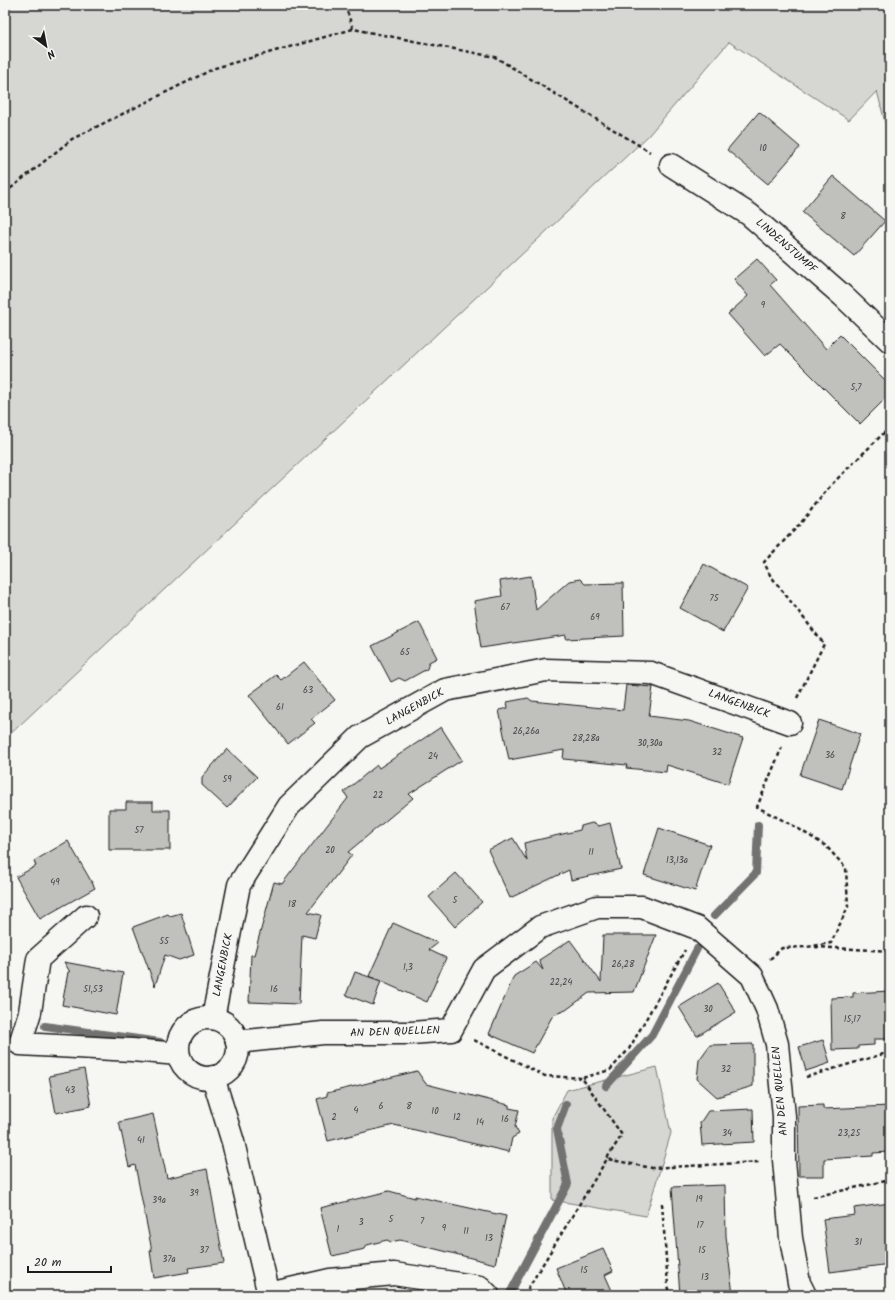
<svg xmlns="http://www.w3.org/2000/svg" width="895" height="1300" font-family="Kalam,sans-serif">
	<rect width="100%" height="100%" fill="#f6f6f2"/>
	<filter id="ink" filterUnits="userSpaceOnUse"><feTurbulence type="fractalNoise" baseFrequency=".025" numOctaves="2"/><feDisplacementMap in="SourceGraphic" scale="8" xChannelSelector="R" yChannelSelector="G"/><feConvolveMatrix kernelMatrix="1 2 1 2 8 2 1 2 1" color-interpolation-filters="sRGB"/></filter>
	<g filter="url(#ink)">
		<g fill="#d6d6d2" stroke="#797977">
			<path d="M5 5H890V142L877 91 849 120 729 42 648 136 5 739Z"/>
			<path d="M657 1067 671 1133 646 1216 552 1200V1118L567 1090Z"/>
		</g>
		<g fill="none" stroke-linecap="round" stroke-linejoin="round">
			<g stroke="#727271" stroke-width="8">
				<path d="M714 916 756 873 758 825"/>
				<path d="M45 1026 160 1042"/>
				<path d="M606 1086 652 1035 697 949"/>
				<path d="M509 1295 568 1184 557 1129 566 1104"/>
			</g>
		</g>
		<g fill="#c0c0bd" stroke="#1c1c1c">
			<path d="M759 112 800 147 768 184 727 150Z"/>
			<path d="M833 176 885 221 854 256 802 212Z"/>
			<path d="M757 259 776 280 770 285 826 349 840 335 890 385V394L860 424 780 344 765 356 728 314 748 296 734 279Z"/>
			<path d="M704 564 748 588 723 632 680 608Z"/>
			<path d="M531 576 536 610 569 581 580 579 585 584 623 583 624 636 566 639V635L481 648 474 601 502 596 500 581Z"/>
			<path d="M419 622 437 658 429 662 427 669 405 681 399 678 391 682 372 646Z"/>
			<path d="M304 662 335 700 311 719 315 723 288 744 249 695 276 675 281 680Z"/>
			<path d="M626 685 653 687 649 716 689 721 743 738 728 784 667 765 666 772 626 768 627 765 563 759 564 750 509 760 499 710 508 708 507 702 528 698 532 701 623 710Z"/>
			<path d="M819 720 860 734 842 789 800 775Z"/>
			<path d="M441 727 462 760 409 794 413 798 348 852 352 855 308 912 321 915 315 938 302 935 299 1004 249 1002 251 955H254L274 882 282 884 348 798 344 792 377 765 379 768Z"/>
			<path d="M227 749 257 777 227 808 202 785V777Z"/>
			<path d="M126 802H153V810H170V850H109V809H126Z"/>
			<path d="M592 823 599 826 610 823 621 869 571 880 569 870 510 898 488 850 513 838 527 861 524 843 580 830 581 826Z"/>
			<path d="M659 828 710 845 695 891 644 875Z"/>
			<path d="M68 841 95 888 40 919 16 877 36 866 34 861Z"/>
			<path d="M456 873 482 902 455 927 429 897Z"/>
			<path d="M181 913 194 955 179 960 165 955 155 986 133 927 168 914 170 916Z"/>
			<path d="M393 923 438 943 429 950 446 958 427 1002 369 976Z"/>
			<path d="M603 935H656L634 992 589 993 566 1010 553 1015 532 1053 489 1034 514 976 536 962 543 970 539 960 570 940 601 982Z"/>
			<path d="M64 962 123 973 116 1015 62 1005 68 972H70Z"/>
			<path d="M355 972 381 981 373 1005 346 995Z"/>
			<path d="M718 983 736 1012 697 1036 679 1007Z"/>
			<path d="M890 991V1039H874V1045L858 1046V1049L832 1050 831 998 853 997V993Z"/>
			<path d="M823 1040 830 1063 806 1071 799 1047Z"/>
			<path d="M753 1044V1086L717 1097 697 1079 699 1060 710 1045Z"/>
			<path d="M84 1069 91 1106 56 1113 49 1076Z"/>
			<path d="M417 1071 426 1084 509 1105V1108L519 1110 515 1127 519 1134 512 1138 509 1152 394 1125 328 1141 317 1099 327 1096V1093Z"/>
			<path d="M823 1105V1109L890 1106V1152L873 1153V1156L824 1159V1176H799L798 1106Z"/>
			<path d="M753 1109 754 1142 702 1145 700 1123 708 1111Z"/>
			<path d="M153 1114 167 1178 207 1169 224 1263 188 1268 189 1272 154 1278 150 1251H152L135 1165 129 1167 119 1122Z"/>
			<path d="M725 1185 726 1236 733 1295H680L672 1187Z"/>
			<path d="M389 1191 415 1198V1196L506 1216 495 1264 400 1240 391 1242 387 1240 367 1245 365 1249 332 1256 320 1208Z"/>
			<path d="M890 1203V1264L830 1272 823 1219 855 1215 854 1208Z"/>
			<path d="M603 1249 613 1271 605 1275 614 1295H567L556 1268Z"/>
		</g>
		<g fill="none" stroke-linecap="round" stroke-linejoin="round">
			<defs>
				<g id="minor">
					<path d="M671 165 750 215 843 296 890 341"/>
					<path d="M86 916 38 959 30 1012 20 1044 132 1050 178 1054"/>
					<path d="M213 1018 239 885 289 806 360 737 445 690 546 670 651 673 790 723"/>
					<circle cx="208" cy="1048" r="30"/>
					<path d="M237 1042 323 1033H411L451 1030 484 969 540 927 597 907H642L697 928 752 976 767 1009 777 1044 784 1116V1160L791 1238 799 1283 805 1295"/>
					<path d="M213 1077 233 1142 269 1295"/>
					<path d="M269 1294 330 1280 394 1274 480 1287 488 1295"/>
				</g>
			</defs>
			<use href="#minor" stroke="#1c1c1c" stroke-width="25"/>
			<g stroke="#1c1c1c" stroke-width="2.5" stroke-dasharray="4 3" stroke-linecap="butt">
				<path d="M345 5 353 29"/>
				<path d="M5 193 72 139 215 68 353 29 495 57 650 152"/>
				<path d="M797 698 824 644 770 575 764 562 800 524 831 485 890 427"/>
				<path d="M815 947 890 951"/>
				<path d="M770 959 782 948 807 947 831 943 848 907 846 868 826 846 794 826 757 807 782 747"/>
				<path d="M474 1040 545 1076 582 1078"/>
				<path d="M806 1077 890 1052"/>
				<path d="M607 1158 622 1135 582 1078 610 1070 629 1049 685 950"/>
				<path d="M813 1197 890 1180"/>
				<path d="M662 1203 668 1286 671 1295"/>
				<path d="M524 1295 607 1159 652 1168 759 1162"/>
			</g>
			<use href="#minor" stroke="#f6f6f2" stroke-width="22"/>
		</g>
	</g>
	<g text-anchor="middle" dominant-baseline="central" stroke-width="3" stroke-linejoin="round" paint-order="stroke">
		<g font-size="9" fill="#454544">
			<text x="763" y="148">10</text>
			<text x="843" y="216">8</text>
			<text x="763" y="305">9</text>
			<text x="856" y="387">5,7</text>
			<text x="714" y="598">75</text>
			<text x="505" y="607">67</text>
			<text x="595" y="617">69</text>
			<text x="405" y="652">65</text>
			<text x="308" y="690">63</text>
			<text x="280" y="707">61</text>
			<text x="526" y="731">26,26a</text>
			<text x="586" y="738">28,28a</text>
			<text x="650" y="743">30,30a</text>
			<text x="717" y="752">32</text>
			<text x="830" y="755">36</text>
			<text x="433" y="756">24</text>
			<text x="227" y="779">59</text>
			<text x="378" y="795">22</text>
			<text x="139" y="830">57</text>
			<text x="330" y="850">20</text>
			<text x="591" y="852">11</text>
			<text x="677" y="860">13,13a</text>
			<text x="55" y="882">49</text>
			<text x="455" y="900">5</text>
			<text x="292" y="904">18</text>
			<text x="164" y="941">55</text>
			<text x="623" y="964">26,28</text>
			<text x="408" y="967">1,3</text>
			<text x="561" y="982">22,24</text>
			<text x="93" y="989">51,53</text>
			<text x="274" y="989">16</text>
			<text x="708" y="1009">30</text>
			<text x="852" y="1019">15,17</text>
			<text x="726" y="1069">32</text>
			<text x="70" y="1090">43</text>
			<text x="381" y="1106">6</text>
			<text x="409" y="1106">8</text>
			<text x="356" y="1110">4</text>
			<text x="435" y="1111">10</text>
			<text x="334" y="1117">2</text>
			<text x="457" y="1117">12</text>
			<text x="505" y="1119">16</text>
			<text x="480" y="1122">14</text>
			<text x="727" y="1133">34</text>
			<text x="849" y="1133">23,25</text>
			<text x="141" y="1140">41</text>
			<text x="194" y="1193">39</text>
			<text x="699" y="1199">19</text>
			<text x="159" y="1200">39a</text>
			<text x="391" y="1219">5</text>
			<text x="422" y="1221">7</text>
			<text x="361" y="1222">3</text>
			<text x="700" y="1225">17</text>
			<text x="444" y="1228">9</text>
			<text x="338" y="1229">1</text>
			<text x="466" y="1231">11</text>
			<text x="489" y="1238">13</text>
			<text x="858" y="1242">31</text>
			<text x="204" y="1250">37</text>
			<text x="702" y="1250">15</text>
			<text x="169" y="1259">37a</text>
			<text x="584" y="1270">15</text>
			<text x="705" y="1277">13</text>
		</g>
		<g font-size="11" fill="#1c1c1c" stroke="#f6f6f2">
			<text transform="translate(786 246) rotate(41)">LINDENSTUMPF</text>
			<text transform="translate(739 704) rotate(20)">LANGENBICK</text>
			<text transform="translate(415 707) rotate(-29)">LANGENBICK</text>
			<text transform="translate(223 965) rotate(-79)">LANGENBICK</text>
			<text transform="translate(395 1032) rotate(-2)">AN DEN QUELLEN</text>
			<text transform="translate(780 1091) rotate(-95)">AN DEN QUELLEN</text>
		</g>
	</g>
	<rect width="895" height="1300" fill="none" stroke="#f6f6f2" stroke-width="20"/>
	<rect x="10" y="10" width="875" height="1280" fill="none" stroke="#1c1c1c" stroke-width="1.5" filter="url(#ink)"/>
	<g transform="translate(46 46) rotate(148)" stroke="#f6f6f2" stroke-width="3" paint-order="stroke">
	<path d="M0-3L7 15L0 10L-7 15Z" fill="#1c1c1c"/>
	<text y="-6" font-size="11" font-weight="bold" text-anchor="middle" fill="#1c1c1c">N</text>
	</g>
	<path d="M28 1266v6h83v-6" fill="none" stroke="#1c1c1c" stroke-width="2"/>
	<text x="34" y="1266" font-size="12" fill="#1c1c1c" stroke="#f6f6f2" stroke-width="3" paint-order="stroke">20 m</text>
</svg>
